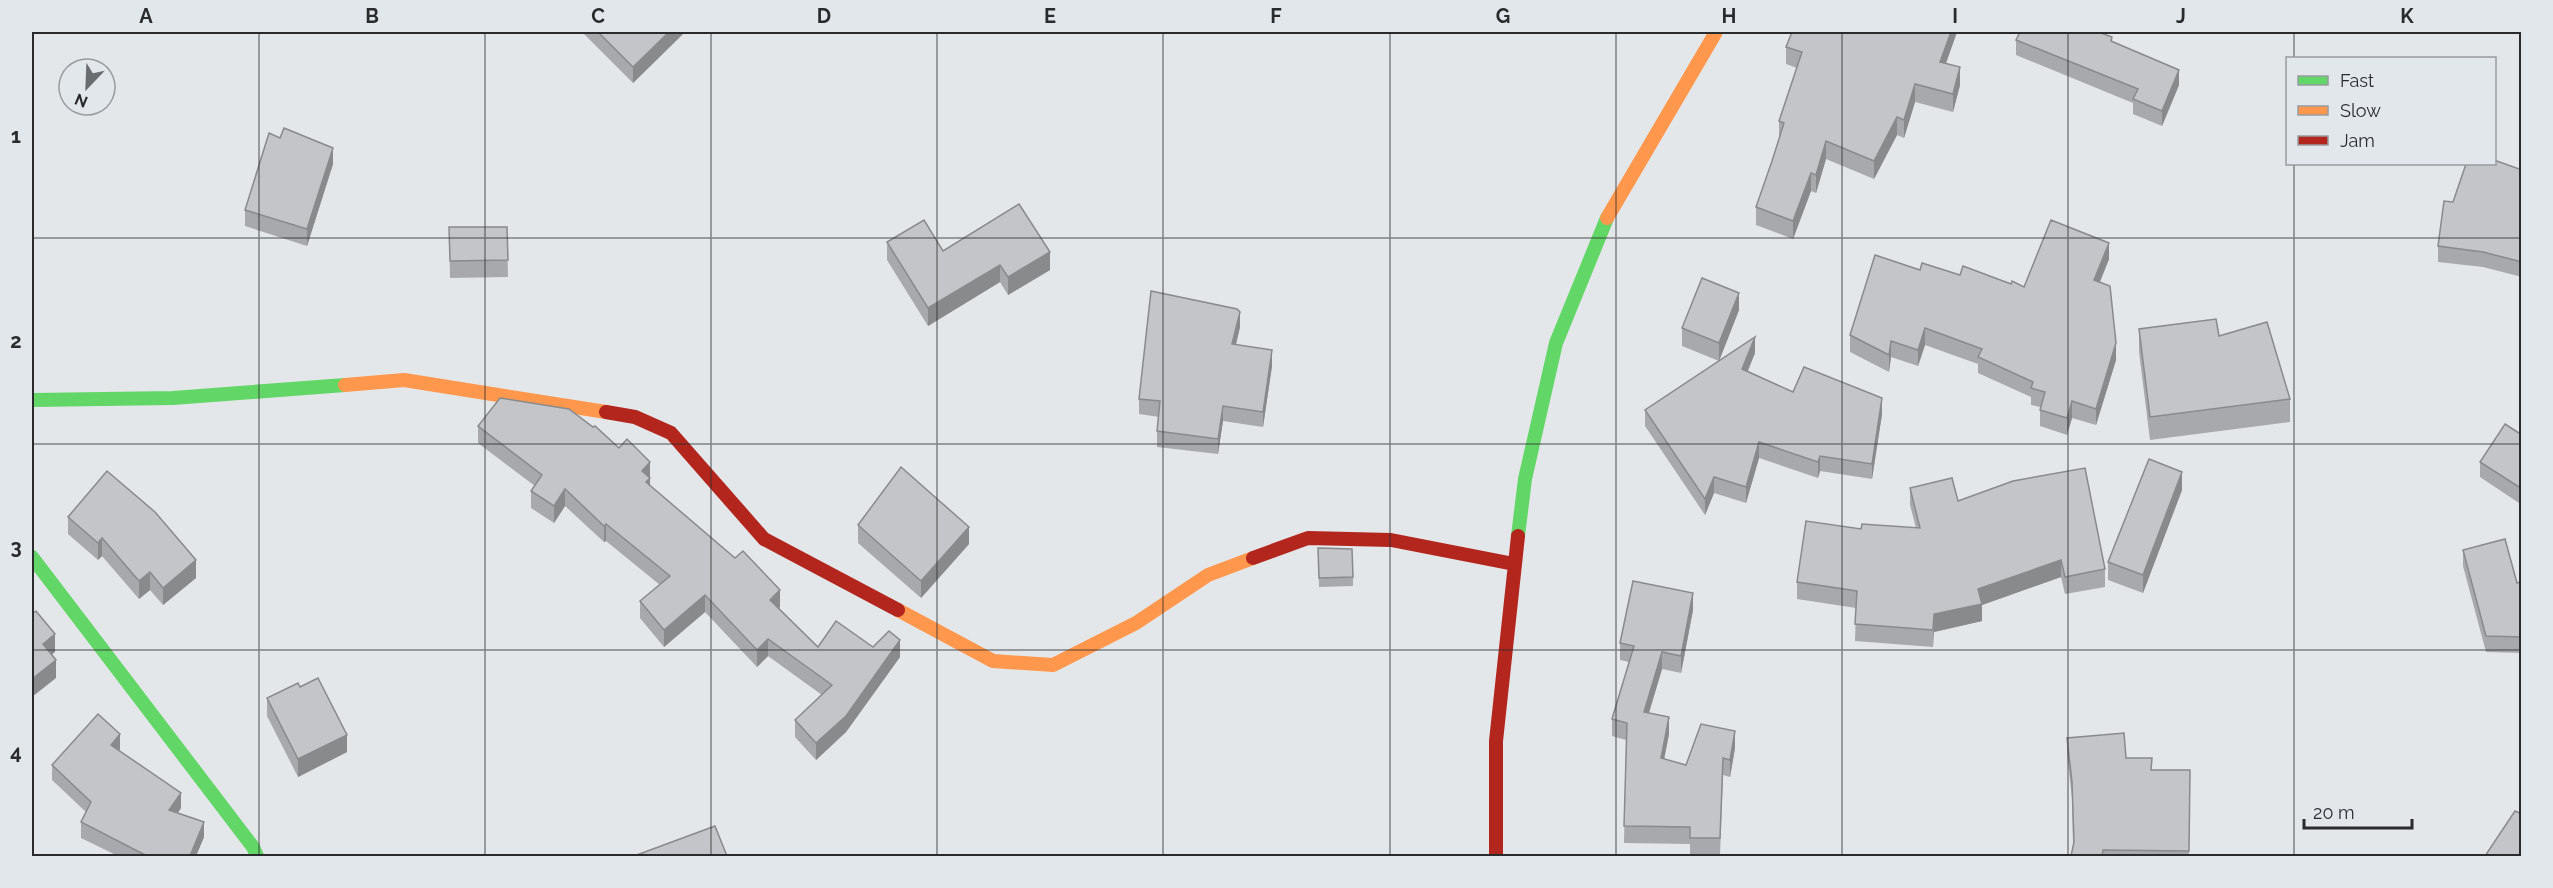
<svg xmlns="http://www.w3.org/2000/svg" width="2553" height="888" font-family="Raleway,sans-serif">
	<rect width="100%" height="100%" fill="#e4e7ea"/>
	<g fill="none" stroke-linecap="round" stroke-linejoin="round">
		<g stroke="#63d668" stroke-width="14">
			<path d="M32 400 173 398 345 385"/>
			<path d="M1518 536 1525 479 1556 343 1607 218"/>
			<path d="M32 557 253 847 257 856"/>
		</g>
		<g stroke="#ff974d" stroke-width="14">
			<path d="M1607 218 1716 32"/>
			<path d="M345 385 404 380 606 412"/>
			<path d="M898 610 993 661 1053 665 1136 623 1208 575 1253 558"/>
		</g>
		<g stroke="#b3261e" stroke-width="14">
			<path d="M606 412 635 417 671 433 764 539 898 610"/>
			<path d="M1253 558 1308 538 1391 540 1514 564"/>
			<path d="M1496 856V741L1518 536"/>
		</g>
	</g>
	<g fill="#a8a9ac">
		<path d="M582 32H685L633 83Z"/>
		<path d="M1792 32H1957L1946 63 1960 85 1953 112 1915 102 1904 138 1897 135 1874 179 1826 159 1816 193 1811 191 1793 239 1756 225V207L1772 161 1779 139V121L1797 68 1786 64V47Z"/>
		<path d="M2016 40 2112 42 2179 85 2162 126 2133 114V103L2016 55Z"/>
		<path d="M333 164 307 246 245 226V210Z"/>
		<path d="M2522 170V277L2483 267 2438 262V246L2453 202Z"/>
		<path d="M449 227H507L508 277 450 278Z"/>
		<path d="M887 242 943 251 1050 270 1008 295 1000 282 928 326 887 260Z"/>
		<path d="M2109 259 2100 282 2116 360 2096 425 2072 418 2067 435 2040 426V407L2031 405V397L1978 373V364L1925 345 1918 366 1891 357 1889 372 1850 352V335L1920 270 1960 275 2024 287Z"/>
		<path d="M1739 310 1719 361 1682 346V328Z"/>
		<path d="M1240 327 1236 345 1272 366 1263 427 1223 421 1218 454 1157 447V431L1159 417 1139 414V399Z"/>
		<path d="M2139 329 2219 336 2290 399V422L2150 440 2139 352Z"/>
		<path d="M1755 353 1748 371 1793 392 1882 414 1872 479 1820 471 1818 478 1759 458 1746 503 1714 493 1705 515 1645 426V410Z"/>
		<path d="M478 426 619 448 650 462V486L780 607 779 608 818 647H873L900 657 846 732 816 760 795 737V720L822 695 768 656 757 667 705 612 664 647 640 618V601L660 585 606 541 604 542 565 506 554 523 531 508V491L535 486 478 443Z"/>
		<path d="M2522 435V499L2519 503 2480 477V462Z"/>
		<path d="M1910 488 1958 501 2105 569V587L2065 594 2061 577 1982 605V621L1934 632 1933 647 1855 641 1856 608 1797 599V582L1861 529 1916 528 1910 505Z"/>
		<path d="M2182 490 2143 593 2108 580V562Z"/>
		<path d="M68 517 196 578 163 605 150 590 139 599 102 556 98 560 68 534Z"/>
		<path d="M858 525 969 544 921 598 858 543Z"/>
		<path d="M1318 548 1353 577V586L1319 587Z"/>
		<path d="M2463 550 2517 583 2522 581V653L2486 652 2463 566Z"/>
		<path d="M1693 610 1681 673 1662 669 1649 713 1669 734 1664 759 1686 765 1735 748 1730 777 1723 775 1720 855H1690V844L1624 843 1626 740 1612 736V719L1629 662 1620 660V643Z"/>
		<path d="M300 687 347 752 298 777 267 716V698Z"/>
		<path d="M2067 738 2126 758 2152 770H2190L2189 856H2071L2073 845 2072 798 2067 754Z"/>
		<path d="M120 749 119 751 181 808 178 813 204 837 196 856H118L81 838V822L86 812 52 780V765Z"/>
	</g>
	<g fill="#888a8c">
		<path d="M669 32H685L633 83V67Z"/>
		<path d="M1951 32H1957L1940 80V62Z"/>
		<path d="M1960 67V85L1953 112V94Z"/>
		<path d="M2179 70V85L2162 126V111Z"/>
		<path d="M1915 84V102L1904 138V120Z"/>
		<path d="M1897 117V135L1874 179V161Z"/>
		<path d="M1826 141V159L1816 193V175Z"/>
		<path d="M333 148V164L307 246V229Z"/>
		<path d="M1811 173V191L1793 239V221Z"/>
		<path d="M2109 243V259L2094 296V280Z"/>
		<path d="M1050 252V270L1008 295V277Z"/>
		<path d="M1000 265V282L928 326V308Z"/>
		<path d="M1739 293V310L1719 361V343Z"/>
		<path d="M1240 312V327L1232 360V344Z"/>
		<path d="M1925 328V345L1918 366V350Z"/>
		<path d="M1755 337V353L1742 384V369Z"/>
		<path d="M1891 341V357L1889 372V355Z"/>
		<path d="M2116 343V360L2096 425V409Z"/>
		<path d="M1272 350V366L1263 427V412Z"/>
		<path d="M1882 398V414L1872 479V464Z"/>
		<path d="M2072 401V418L2067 435V418Z"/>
		<path d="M1223 406V421L1218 454V439Z"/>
		<path d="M1759 442V458L1746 503V487Z"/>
		<path d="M1820 456V471L1818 478V462Z"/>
		<path d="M650 462V495L642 471Z"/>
		<path d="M2182 472V490L2143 593V575Z"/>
		<path d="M1714 477V493L1705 515V499Z"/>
		<path d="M2522 484V499L2519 503V487Z"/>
		<path d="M565 489V506L554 523V506Z"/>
		<path d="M606 524V541L604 542V526Z"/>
		<path d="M969 527V544L921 598V581Z"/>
		<path d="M102 538V556L98 560V543Z"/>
		<path d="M196 560V578L163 605V588Z"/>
		<path d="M2061 560V577L1982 605V621L1934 632 1933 647 1934 614 1978 589Z"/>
		<path d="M150 572V590L139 599V581Z"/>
		<path d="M780 590V607L770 616V600Z"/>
		<path d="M1693 593V610L1681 673V656Z"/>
		<path d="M705 595V612L664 647V630Z"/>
		<path d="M55 634V652L43 662V644Z"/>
		<path d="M768 639V656L757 667V650Z"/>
		<path d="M900 640V657L846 732 816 760V743Z"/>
		<path d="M1662 652V669L1644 729V712Z"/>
		<path d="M56 660V678L32 697V679Z"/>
		<path d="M1669 717V734L1661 775V758Z"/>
		<path d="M1735 731V748L1730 777V760Z"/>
		<path d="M120 734V749L111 760V745Z"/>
		<path d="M347 735V752L298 777V759Z"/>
		<path d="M181 793V808L169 825V810Z"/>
		<path d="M204 822V837L196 856H190Z"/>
	</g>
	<g fill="#c3c5c8" stroke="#888a8c" stroke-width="1.5">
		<path d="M598 32H669L633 67Z"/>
		<path d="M1792 32H1951L1940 62 1960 67 1953 94 1915 84 1904 120 1897 117 1874 161 1826 141 1816 175 1811 173 1793 221 1756 207 1772 161 1784 123 1779 121 1802 52 1786 47Z"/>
		<path d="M2020 32H2098L2112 37 2111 41 2179 70 2162 111 2133 99 2138 89 2016 40Z"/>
		<path d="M284 128 333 148 307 229 245 210 269 133 280 138Z"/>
		<path d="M2494 160 2522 170V262L2483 252 2438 246 2444 201 2453 202 2466 164H2494Z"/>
		<path d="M1019 204 1050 252 1008 277 1000 265 928 308 887 242 924 220 943 251Z"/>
		<path d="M2051 220 2109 243 2094 280 2110 286 2116 343 2096 409 2072 401 2067 418 2040 410 2045 392 2031 388 2033 382 1978 357 1982 349 1925 328 1918 350 1891 341 1889 355 1850 335 1875 255 1920 270 1922 263 1960 275 1963 266 2011 284 2012 281 2024 287Z"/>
		<path d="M449 227H507L508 260 450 261Z"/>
		<path d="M1702 278 1739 293 1719 343 1682 328Z"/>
		<path d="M1151 291 1237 309 1240 312 1232 344 1272 350 1263 412 1223 406 1218 439 1157 431 1160 401 1139 399Z"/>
		<path d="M2216 319 2219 336 2267 322 2290 399 2150 417 2139 329Z"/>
		<path d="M1755 337 1742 369 1793 392 1804 367 1882 398 1872 464 1820 456 1818 462 1759 442 1746 487 1714 477 1705 499 1645 410Z"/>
		<path d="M500 398 569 409 593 427 595 426 619 448 627 439 650 462 642 471 650 478 646 482 735 558 743 551 780 590 770 600 818 647 836 621 873 647 889 631 900 640 846 716 816 743 795 720 832 685 768 639 757 650 705 595 664 630 640 601 670 576 606 524 604 526 565 489 554 506 531 491 542 475 478 426Z"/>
		<path d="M2505 424 2522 435V484L2519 487 2480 462Z"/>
		<path d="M2149 459 2182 472 2143 575 2108 562Z"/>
		<path d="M901 467 969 527 921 581 858 525Z"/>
		<path d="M2085 468 2105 569 2065 577 2061 560 1978 589 1982 604 1934 614 1933 630 1855 624 1857 591 1797 582 1806 521 1861 529 1862 524 1920 528 1910 488 1952 478 1958 501 2013 481Z"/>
		<path d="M107 471 155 512 196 560 163 588 150 572 139 581 102 538 98 543 68 517Z"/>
		<path d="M2505 539 2517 583 2522 581V637L2486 636 2463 550Z"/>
		<path d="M1318 548 1352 549 1353 577 1319 578Z"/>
		<path d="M1633 581 1693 593 1681 656 1662 652 1644 712 1669 717 1661 758 1686 765 1701 724 1735 731 1730 760 1723 758 1720 838H1690V827L1624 826 1627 723 1612 719 1634 646 1620 643Z"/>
		<path d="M36 611 55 634 43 644 56 660 32 679V614Z"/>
		<path d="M318 678 347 735 298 759 267 698 298 683 300 687Z"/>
		<path d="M98 714 120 734 111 745 181 793 169 810 204 822 190 856H147L81 822 91 802 52 765Z"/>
		<path d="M2124 733 2126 758H2152L2151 770H2190L2189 851 2103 850 2102 856H2071L2074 842 2072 782 2067 738Z"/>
		<path d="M2515 811 2522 814V856H2485Z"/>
		<path d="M715 826 727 856H634Z"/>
	</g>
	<path fill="none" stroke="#292b2d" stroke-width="1.5" stroke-opacity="0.55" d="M259 32V856M485 32V856M711 32V856M937 32V856M1163 32V856M1390 32V856M1616 32V856M1842 32V856M2068 32V856M2294 32V58M2294 164V856M32 238H2522M32 444H2522M32 650H2522"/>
	<rect width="2553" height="888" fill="none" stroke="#e2e7ec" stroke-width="66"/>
	<rect x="2286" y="57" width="210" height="108" fill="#e2e7ec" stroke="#989ca0" stroke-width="1.5"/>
	<rect x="2298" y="76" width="30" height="9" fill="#63d668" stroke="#989ca0" stroke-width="1.5"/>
	<text x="2340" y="87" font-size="18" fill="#292b2d">Fast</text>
	<rect x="2298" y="106" width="30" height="9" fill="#ff974d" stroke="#989ca0" stroke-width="1.5"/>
	<text x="2340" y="117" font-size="18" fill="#292b2d">Slow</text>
	<rect x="2298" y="136" width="30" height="9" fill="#b3261e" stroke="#989ca0" stroke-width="1.5"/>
	<text x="2340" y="147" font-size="18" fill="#292b2d">Jam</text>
	<g transform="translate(87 87) rotate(203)"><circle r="28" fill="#e2e7ec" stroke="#989ca0" stroke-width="1.5"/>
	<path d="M0-4.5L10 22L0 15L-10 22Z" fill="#6a6d6f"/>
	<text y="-9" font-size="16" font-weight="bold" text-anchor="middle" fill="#292b2d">N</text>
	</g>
	<path d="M2304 819v9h108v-9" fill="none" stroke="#292b2d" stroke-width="3"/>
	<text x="2313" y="819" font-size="18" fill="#292b2d" stroke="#e2e7ec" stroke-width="4.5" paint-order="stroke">20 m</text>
	<rect x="33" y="33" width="2487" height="822" fill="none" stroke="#292b2d" stroke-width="2"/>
	<g font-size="20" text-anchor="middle" font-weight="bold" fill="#292b2d">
		<text x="146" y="23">A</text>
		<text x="372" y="23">B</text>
		<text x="598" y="23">C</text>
		<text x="824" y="23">D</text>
		<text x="1050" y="23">E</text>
		<text x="1276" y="23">F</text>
		<text x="1503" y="23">G</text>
		<text x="1729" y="23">H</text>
		<text x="1955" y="23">I</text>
		<text x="2181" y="23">J</text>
		<text x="2407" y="23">K</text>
		<text x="16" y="143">1</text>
		<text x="16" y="348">2</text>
		<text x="16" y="554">3</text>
		<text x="16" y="759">4</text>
	</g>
</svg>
